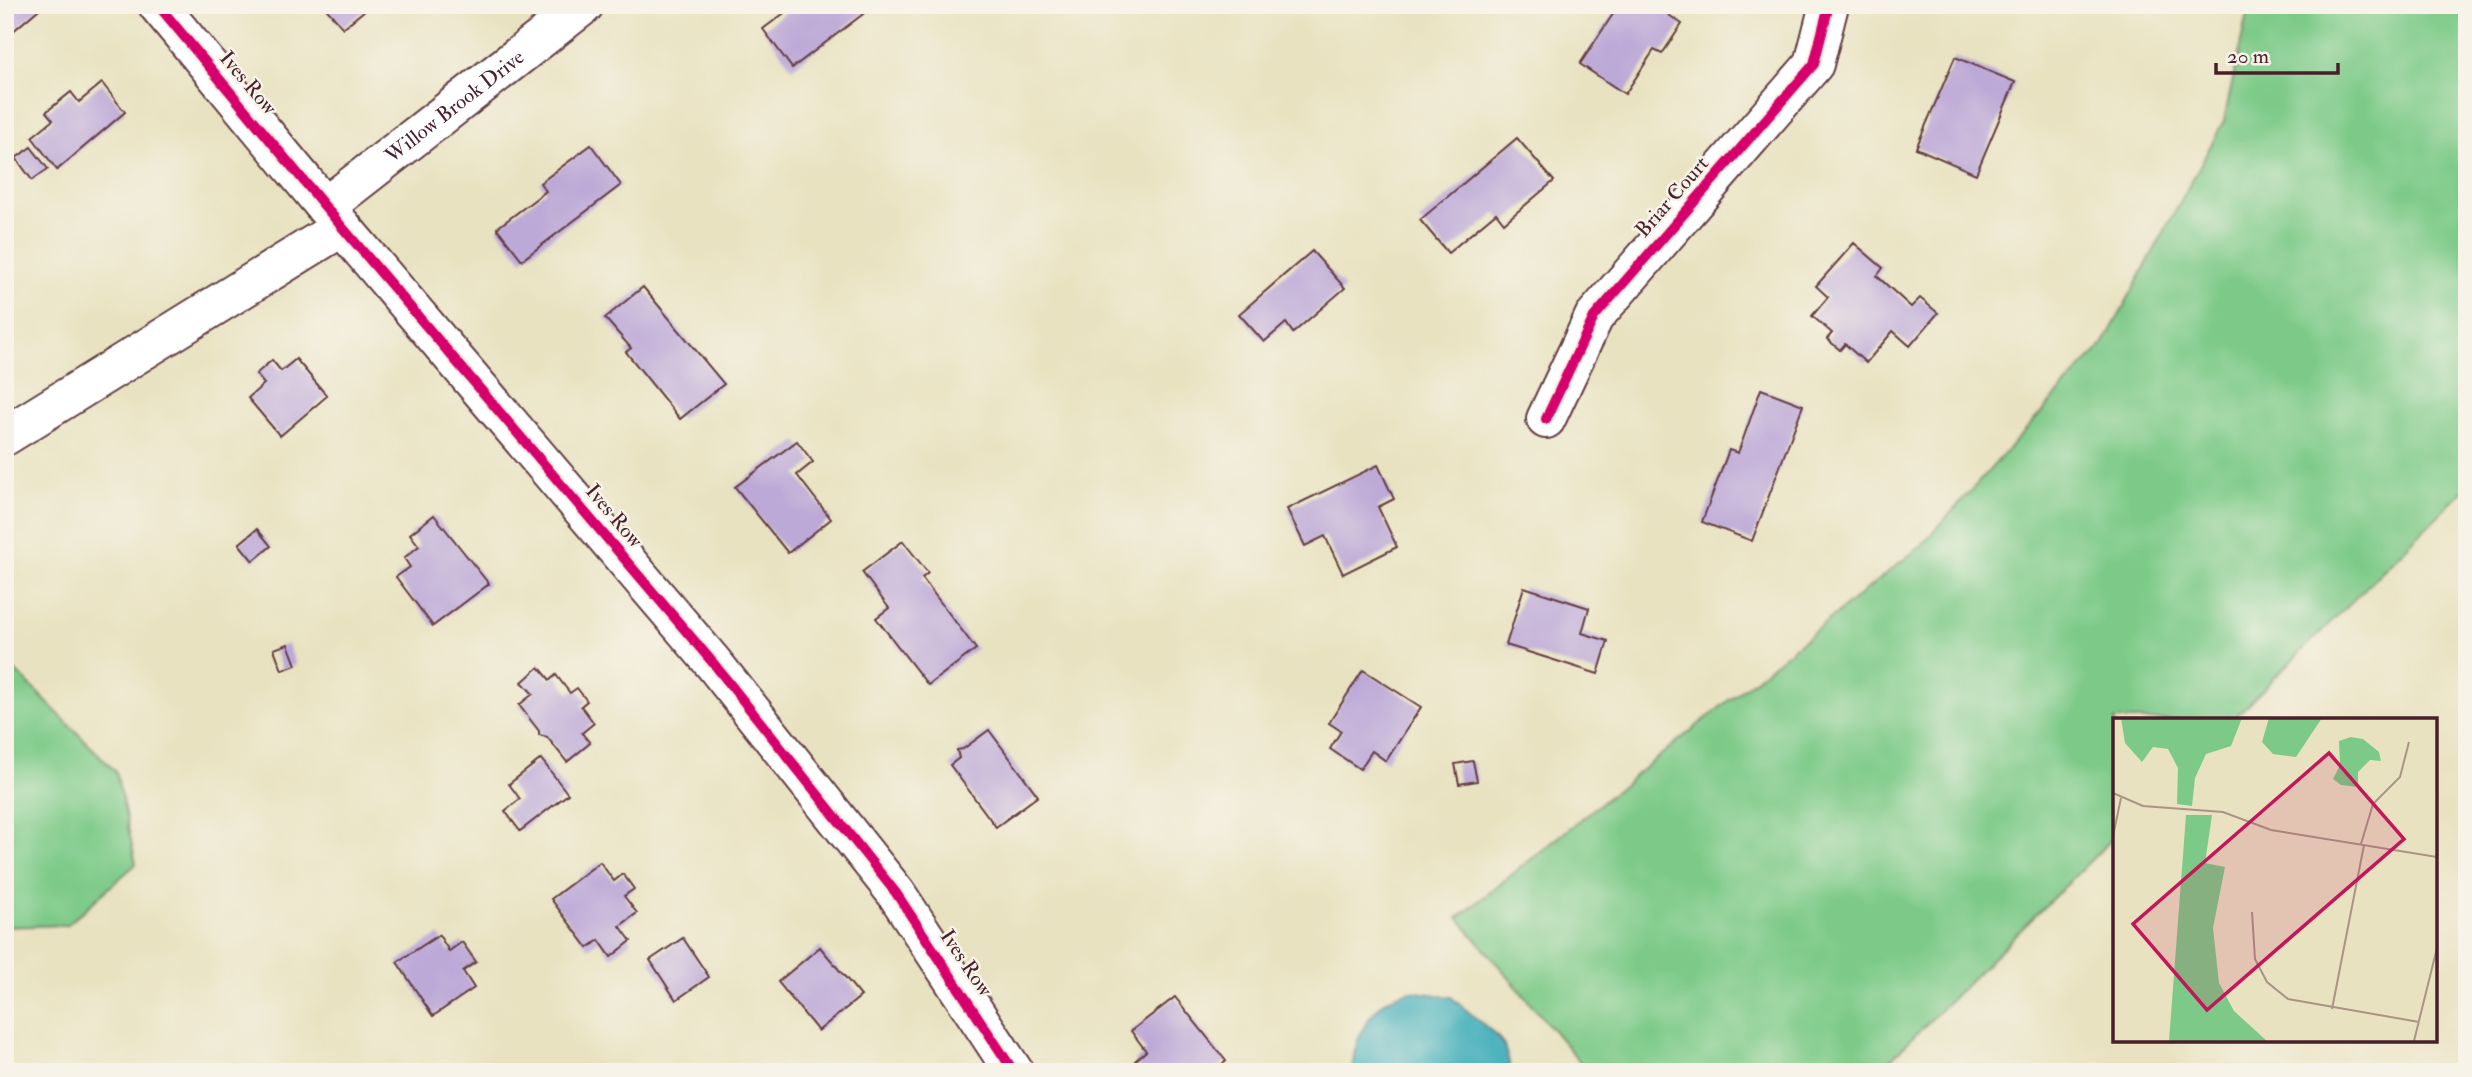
<svg xmlns="http://www.w3.org/2000/svg" width="2472" height="1077" font-family="'IM FELL Double Pica',serif">
	<rect width="100%" height="100%" fill="#f7f3e8"/>
	<filter id="ink" filterUnits="userSpaceOnUse"><feTurbulence type="fractalNoise" baseFrequency=".0143" numOctaves="2"/><feDisplacementMap in="SourceGraphic" scale="14" xChannelSelector="R" yChannelSelector="G"/><feConvolveMatrix kernelMatrix="1 2 1 2 8 2 1 2 1" color-interpolation-filters="sRGB"/></filter>
	<filter id="wash" filterUnits="userSpaceOnUse"><feTurbulence type="fractalNoise" baseFrequency=".00686" numOctaves="4" result="noise"/><feDisplacementMap in="SourceGraphic" scale="28" xChannelSelector="R" yChannelSelector="G"/><feGaussianBlur stdDeviation="1.57" result="paint"/><feColorMatrix in="noise" values="0 0 0 0 0 0 0 0 0 0 0 0 0 0 0 0 0 1.4 0 .05"/><feComposite in="paint" operator="in"/></filter>
	<g filter="url(#wash)">
		<rect width="100%" height="100%" fill="#e9e2c1"/>
		<g fill="#7dca88" stroke="#64745a" stroke-width="2">
			<path d="M2249 5H2467V487L2232 720H2115V836L1878 1072H1571L1581 1063 1458 918 1922 545 2104 343 2224 121Z"/>
			<path d="M7 662 116 772 136 864 67 925 5 927Z"/>
		</g>
		<path fill="#3faeba" stroke="#446672" stroke-width="2" d="M1411 991 1451 997 1497 1036 1504 1046 1512 1072H1352C1354 1035 1373 998 1411 991Z"/>
		<g id="blocks">
			<g fill="#bda9d7">
				<path d="M5 5H36L39 9 5 38Z"/>
				<path d="M323 5H371L343 28Z"/>
				<path d="M795 5H875L792 68 763 29Z"/>
				<path d="M1619 5H1654L1682 24 1662 54 1654 50 1625 94 1580 64Z"/>
				<path d="M1955 57 2015 82 1976 174 1916 148Z"/>
				<path d="M102 83 125 112 57 170 32 137 53 120 46 112 71 92 79 102Z"/>
				<path d="M1517 138 1554 181 1504 223 1496 213 1448 253 1420 220Z"/>
				<path d="M591 145 621 185 522 260 497 228 546 191 540 183Z"/>
				<path d="M31 147 48 169 32 180 16 158Z"/>
				<path d="M1854 243 1883 268 1877 276 1911 307 1920 298 1938 313 1910 346 1893 331 1866 363 1845 344 1840 350 1827 339 1832 333 1812 316 1828 297 1816 286Z"/>
				<path d="M1312 251 1345 288 1293 333 1286 323 1264 342 1239 314Z"/>
				<path d="M643 287 724 384 680 419 626 352 631 348 605 318Z"/>
				<path d="M296 359 327 396 280 436 248 398 264 384 256 374 272 360 281 371Z"/>
				<path d="M1761 389 1803 405 1752 541 1702 522 1729 450 1738 453Z"/>
				<path d="M797 441 813 462 797 475 831 519 788 553 735 487Z"/>
				<path d="M1378 465 1394 499 1378 507 1397 547 1343 574 1325 536 1305 546 1287 509Z"/>
				<path d="M434 515 489 584 433 626 396 577 410 567 404 558 419 546 410 534Z"/>
				<path d="M257 529 271 546 253 561 239 544Z"/>
				<path d="M903 541 928 573 922 578 976 649 928 685 876 618 889 608 862 572Z"/>
				<path d="M1524 587 1589 608 1582 633 1608 641 1598 674 1506 645Z"/>
				<path d="M288 644 296 665 282 670 274 649Z"/>
				<path d="M539 667 550 680 556 675 570 693 577 688 587 701 581 706 594 723 582 733 590 743 567 762 547 737 539 735V731L519 705 533 694 522 682Z"/>
				<path d="M1363 670 1421 707 1386 761 1372 751 1360 769 1330 749 1341 731 1329 723Z"/>
				<path d="M989 730 1038 796 996 827 950 765 959 758 957 750 963 749Z"/>
				<path d="M541 759 568 794 520 831 505 811 520 799 509 784Z"/>
				<path d="M1473 761 1477 781 1459 784 1455 764Z"/>
				<path d="M600 862 614 881 623 874 634 889 624 896 637 913 620 926 631 941 611 957 599 940 588 948 551 899Z"/>
				<path d="M439 935 449 951 462 942 476 962 463 971 474 988 433 1016 397 962Z"/>
				<path d="M683 938 709 977 676 1000 650 960Z"/>
				<path d="M820 947 861 996 818 1031 778 982Z"/>
				<path d="M1175 997 1226 1061 1212 1072H1143L1135 1061 1146 1051 1131 1031Z"/>
			</g>
		</g>
	</g>
	<g filter="url(#ink)">
		<use href="#blocks" fill-opacity="0" stroke="#623c42" stroke-width="2"/>
		<g fill="none" stroke-linecap="round" stroke-linejoin="round">
			<defs>
				<g id="minor">
					<path d="M158 5 342 227 714 664 896 893 1014 1072"/>
					<path id="s1" d="M325 207 584 5"/>
					<path d="M1546 419 1594 317 1814 64 1829 5"/>
					<path d="M5 436 342 227"/>
				</g>
			</defs>
			<use href="#minor" stroke="#623c42" stroke-width="42"/>
			<use href="#minor" stroke="#fff" stroke-width="38"/>
			<defs>
				<g id="cycleway">
					<path d="M158 5 342 227 714 664 896 893 1014 1072"/>
					<path d="M1546 419 1594 317 1814 64 1829 5"/>
				</g>
			</defs>
			<use href="#cycleway" stroke="#f7f3e8" stroke-width="15"/>
			<use href="#cycleway" stroke="#d6006c" stroke-width="10"/>
		</g>
	</g>
	<g text-anchor="middle" dominant-baseline="central" stroke-width="5" stroke-linejoin="round" paint-order="stroke">
		<g font-size="21" fill="#4a1f2b" stroke="#f7f3e8">
			<text transform="translate(248 83) rotate(50)">Ives Row</text>
			<text stroke="none"><textPath href="#s1" startOffset="164">Willow Brook Drive</textPath></text>
			<text transform="translate(1672 197) rotate(-49)">Briar Court</text>
			<text transform="translate(614 516) rotate(50)">Ives Row</text>
			<text transform="translate(966 963) rotate(56)">Ives Row</text>
		</g>
	</g>
	<g transform="translate(2113 718)">
		<rect width="324" height="324" fill="#e9e2c1"/>
		<path d="M8 0H129L118 28 93 36 82 60 79 88 64 86 65 50 55 31 40 29 29 44 12 25ZM156 0H209L183 39 160 36 149 24ZM238 19 250 21 266 34 268 43 257 42 245 54V69L228 67 220 61 227 47 226 23ZM73 97H99L92 145 112 149 100 210 106 265 121 293 154 323H56Z" fill="#7dca88"/>
		<path fill="none" stroke="#a99485" stroke-width="2" d="M0 75 30 88 110 94 158 112 324 139M0 118 8 80M248 126 260 86 287 59 296 24M139 194 142 241 154 264 175 281 306 304M219 291 251 127M301 323 324 230"/>
		<path fill="#c2185b" fill-opacity="0.15" stroke="#c2185b" stroke-width="3.5" d="M216 35 291 121 94 292 20 206Z"/>
		<rect width="324" height="324" fill="none" stroke="#4a1f2b" stroke-width="3.5"/>
	</g>
	<rect width="2472" height="1077" fill="none" stroke="#f7f3e8" stroke-width="28"/>
	<path d="M2216 63v10h122v-10" fill="none" stroke="#4a1f2b" stroke-width="3.5"/>
	<text x="2227" y="63" font-size="21" fill="#4a1f2b" stroke="#f7f3e8" stroke-width="5" paint-order="stroke">20 m</text>
</svg>
